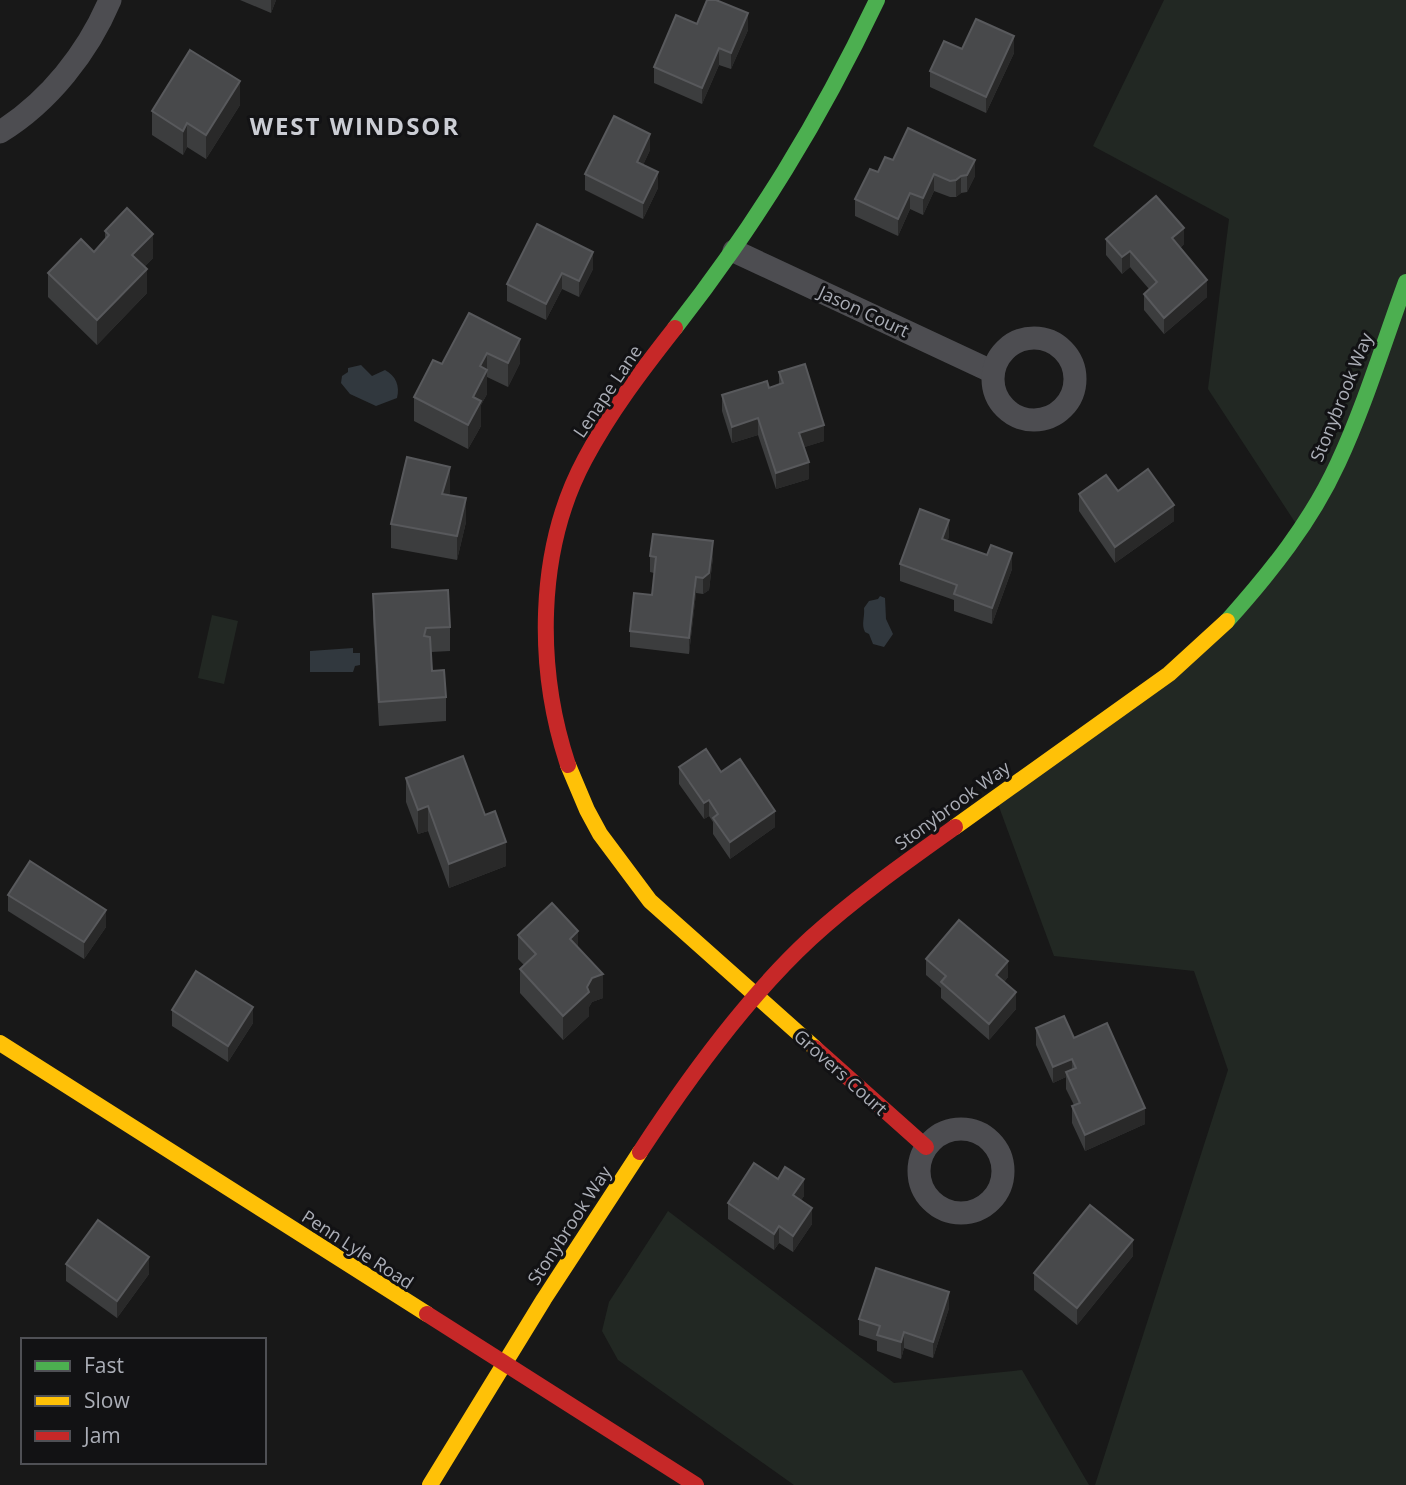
<svg xmlns="http://www.w3.org/2000/svg" width="1406" height="1485" font-family="'Open Sans',sans-serif">
	<rect width="100%" height="100%" fill="#181818"/>
	<g fill="#222823">
		<path d="M1164 0H1406V1485H1095L1228 1070 1194 971 1054 956 995 796 1179 667 1304 536 1208 389 1229 219 1093 146Z"/>
		<path d="M212 615 238 621 224 684 198 678Z"/>
		<path d="M668 1211 894 1383 1022 1370 1089 1485H794L618 1360 602 1331 609 1302Z"/>
	</g>
	<g fill="#31383e">
		<path d="M361 365 372 376 385 370C396 376 400 386 397 398L376 406 350 394 341 383 342 376 348 372V368Z"/>
		<path d="M880 596 885 598 886 619 893 634 884 647 873 644 869 634 865 632C861 624 865 617 864 608L869 601 878 599Z"/>
		<path d="M353 648V653H360V665L355 666 353 672H310V651Z"/>
	</g>
	<g fill="none" stroke-linecap="round" stroke-linejoin="round">
		<g stroke="#4d4d51" stroke-width="23">
			<path d="M0 132C49 102 88 52 110 0"/>
			<path d="M734 251 993 372"/>
			<circle cx="1034" cy="379" r="41"/>
			<circle cx="961" cy="1171" r="42"/>
		</g>
		<g stroke="#4caf50" stroke-width="16">
			<path d="M675 328C757 223 820 120 877 0"/>
			<path d="M1227 621C1270 573 1311 522 1338 463 1365 405 1384 342 1406 282"/>
		</g>
		<g stroke="#ffc107" stroke-width="16">
			<path d="M568 765 587 810 600 834 650 901 815 1048"/>
			<path d="M955 827 1169 674 1227 621"/>
			<path d="M0 1043 427 1314"/>
			<path d="M430 1485 544 1299 640 1152"/>
		</g>
		<g stroke="#c62828" stroke-width="16">
			<path d="M568 765C536 669 536 550 585 459 610 412 642 370 675 328"/>
			<path d="M815 1048 926 1147"/>
			<path d="M640 1152C687 1080 748 996 811 938 856 897 906 862 955 827"/>
			<path d="M427 1314 696 1485"/>
		</g>
	</g>
	<g fill="#3c3d3e">
		<path d="M240 0H276L271 13Z"/>
		<path d="M697 24 748 30 731 69 719 65 702 104 654 83V67Z"/>
		<path d="M962 49 1014 53 986 113 930 87V71Z"/>
		<path d="M240 105 206 159 187 147 183 155 152 135V111Z"/>
		<path d="M650 150 643 165 658 188 643 219 585 190V174Z"/>
		<path d="M893 160 975 176 967 192 961 193 956 197H950L934 191 923 215 910 209 898 236 855 216V199L878 172Z"/>
		<path d="M537 224 593 269 579 297 562 289 546 320 507 301V284Z"/>
		<path d="M105 231 153 258 144 267 147 293 97 345 48 297V273L94 252 105 240Z"/>
		<path d="M1106 239 1184 244 1180 248 1207 297 1164 334 1144 310V294L1149 289 1130 267 1122 274 1106 255Z"/>
		<path d="M469 313 520 363 508 387 487 377V394L481 405V426L468 449 414 421V397L442 364Z"/>
		<path d="M779 372 824 441 804 447 809 479 776 489 758 435 732 443 722 411V395L769 388 779 384Z"/>
		<path d="M450 491 449 495 466 522 457 560 391 548V524Z"/>
		<path d="M1118 491 1174 521 1115 563 1079 511V494Z"/>
		<path d="M949 537 947 541 1012 569 992 624 954 611V600L900 581V564Z"/>
		<path d="M650 556 713 557 709 590 703 594 696 593 689 654 630 647V631L652 595 654 573 650 572Z"/>
		<path d="M373 594 450 627V651L431 652 432 671 446 697V721L379 726 373 619Z"/>
		<path d="M679 767 721 772 775 827 730 859 713 834V822L709 816 704 819 679 784Z"/>
		<path d="M406 778 485 815 506 866 449 888 428 831 418 834 406 802Z"/>
		<path d="M8 895 106 927 84 959 8 911Z"/>
		<path d="M518 935 578 947 603 998 592 1002 589 1007V1016L563 1040 520 993V969L524 965 518 959Z"/>
		<path d="M926 959 1008 977 1004 982 1016 1009 989 1040 941 998V988L926 975Z"/>
		<path d="M172 1010 253 1023 228 1062 172 1026Z"/>
		<path d="M1036 1028 1074 1038 1145 1124 1085 1151 1072 1123V1106L1074 1105 1066 1089V1077L1053 1083 1036 1045Z"/>
		<path d="M804 1196 801 1200 812 1224 793 1252 779 1243 774 1250 728 1219V1203Z"/>
		<path d="M1133 1256 1077 1325 1034 1290V1273Z"/>
		<path d="M66 1264 149 1274 117 1318 66 1281Z"/>
		<path d="M949 1308 933 1358 904 1348 901 1359 877 1351V1341L859 1335V1319Z"/>
	</g>
	<g fill="#292929">
		<path d="M271 0H276L271 13Z"/>
		<path d="M748 13V30L731 69V53Z"/>
		<path d="M1014 36V53L986 113V97Z"/>
		<path d="M719 48V65L702 104V88Z"/>
		<path d="M240 81V105L206 159V135Z"/>
		<path d="M187 123V147L183 155V131Z"/>
		<path d="M650 134V150L637 178V162Z"/>
		<path d="M975 160V176L967 192V175Z"/>
		<path d="M658 172V188L643 219V203Z"/>
		<path d="M934 174V191L923 215V198Z"/>
		<path d="M961 176V193L956 197V180Z"/>
		<path d="M910 193V209L898 236V219Z"/>
		<path d="M1184 228V244L1172 255V238Z"/>
		<path d="M153 234V258L132 279V255Z"/>
		<path d="M1130 251V267L1122 274V257Z"/>
		<path d="M593 252V269L579 297V281Z"/>
		<path d="M147 269V293L97 345V320Z"/>
		<path d="M562 273V289L546 320V304Z"/>
		<path d="M1207 280V297L1164 334V318Z"/>
		<path d="M520 339V363L508 387V363Z"/>
		<path d="M487 353V394L481 405V426L468 449V425L473 397 480 366Z"/>
		<path d="M758 418V435L732 443V427Z"/>
		<path d="M824 425V441L799 449V433Z"/>
		<path d="M809 462V479L776 489V473Z"/>
		<path d="M450 467V491L442 518V494Z"/>
		<path d="M466 498V522L457 560V536Z"/>
		<path d="M1174 505V521L1115 563V547Z"/>
		<path d="M949 520V537L942 556V539Z"/>
		<path d="M713 541V557L709 590 703 594V578Z"/>
		<path d="M1012 553V569L992 624V608Z"/>
		<path d="M696 577V593L689 654V638Z"/>
		<path d="M709 800V816L704 819V803Z"/>
		<path d="M428 806V831L418 834V810Z"/>
		<path d="M775 811V827L730 859V842Z"/>
		<path d="M506 842V866L449 888V864Z"/>
		<path d="M106 910V927L84 959V942Z"/>
		<path d="M578 931V955L570 939Z"/>
		<path d="M1008 961V977L996 991V975Z"/>
		<path d="M603 974V998L592 1002 589 1007V1016L563 1040V1016L587 987 592 978Z"/>
		<path d="M1016 992V1009L989 1040V1024Z"/>
		<path d="M253 1007V1023L228 1062V1046Z"/>
		<path d="M1072 1059V1075L1066 1072V1077L1053 1083V1067Z"/>
		<path d="M1145 1108V1124L1085 1151V1135Z"/>
		<path d="M804 1179V1196L793 1212V1195Z"/>
		<path d="M812 1208V1224L793 1252V1236Z"/>
		<path d="M779 1226V1243L774 1250V1234Z"/>
		<path d="M1133 1240V1256L1077 1325V1308Z"/>
		<path d="M149 1257V1274L117 1318V1301Z"/>
		<path d="M949 1292V1308L933 1358V1342Z"/>
		<path d="M904 1332V1348L901 1359V1342Z"/>
	</g>
	<g fill="#48494b" stroke="#58595c" stroke-width="2">
		<path d="M707 0H716L748 13 731 53 719 48 702 88 654 67 676 15 697 24Z"/>
		<path d="M976 19 1014 36 986 97 930 71 944 41 962 49Z"/>
		<path d="M190 50 240 81 206 135 187 123 183 131 152 111Z"/>
		<path d="M614 116 650 134 637 162 658 172 643 203 585 174Z"/>
		<path d="M908 128 975 160 967 175 961 176 956 180 950 181 934 174 923 198 910 193 898 219 855 199 870 169 878 172 885 157 893 160Z"/>
		<path d="M1156 196 1184 228 1172 238 1207 280 1164 318 1144 294 1157 282 1130 251 1122 257 1106 239Z"/>
		<path d="M127 208 153 234 132 255 147 269 97 320 48 273 81 239 94 252 109 235 105 231Z"/>
		<path d="M537 224 593 252 579 281 562 273 546 304 507 284Z"/>
		<path d="M469 313 520 339 508 363 487 353 480 366 487 370 473 397 481 401 468 425 414 397 433 360 442 364Z"/>
		<path d="M805 364 824 425 799 433 809 462 776 473 758 418 732 427 722 395 767 381 769 388 783 383 779 372Z"/>
		<path d="M407 457 450 467 442 494 466 498 457 536 391 524Z"/>
		<path d="M1148 469 1174 505 1115 547 1079 494 1106 475 1118 491Z"/>
		<path d="M920 509 949 520 942 539 987 555 991 545 1012 553 992 608 954 594 957 585 900 564Z"/>
		<path d="M653 534 713 541 709 573 703 578 696 577 689 638 630 631 634 593 652 595 656 557 650 556Z"/>
		<path d="M448 590 450 627 426 628 424 636 430 637 432 671 444 670 446 697 379 702 373 594Z"/>
		<path d="M706 749 721 772 740 759 775 811 730 842 713 818 718 814 709 800 704 803 679 767Z"/>
		<path d="M463 756 485 815 495 811 506 842 449 864 428 806 418 810 406 778Z"/>
		<path d="M30 861 106 910 84 942 8 895Z"/>
		<path d="M552 903 578 931 570 939 603 974 592 978 587 987 589 992 563 1016 520 969 536 954 518 935Z"/>
		<path d="M959 920 1008 961 996 975 1016 992 989 1024 941 982 946 976 926 959Z"/>
		<path d="M196 971 253 1007 228 1046 172 1010Z"/>
		<path d="M1064 1016 1074 1038 1107 1023 1145 1108 1085 1135 1072 1106 1080 1103 1066 1072 1076 1068 1072 1059 1053 1067 1036 1028Z"/>
		<path d="M754 1163 778 1179 785 1167 804 1179 793 1195 812 1208 793 1236 779 1226 774 1234 728 1203Z"/>
		<path d="M1090 1205 1133 1240 1077 1308 1034 1273Z"/>
		<path d="M98 1220 149 1257 117 1301 66 1264Z"/>
		<path d="M876 1268 949 1292 933 1342 904 1332 901 1342 877 1335 880 1326 859 1319Z"/>
	</g>
	<g text-anchor="middle" dominant-baseline="central" stroke-width="6" stroke-linejoin="round" paint-order="stroke">
		<g font-size="18" fill="#abaeb7" stroke="#121214">
			<text transform="translate(864 311) rotate(25)">Jason Court</text>
			<text transform="translate(607 391) rotate(-56)">Lenape Lane</text>
			<text transform="translate(1341 397) rotate(-68)">Stonybrook Way</text>
			<text transform="translate(952 805) rotate(-36)">Stonybrook Way</text>
			<text transform="translate(841 1072) rotate(42)">Grovers Court</text>
			<text transform="translate(569 1225) rotate(-57)">Stonybrook Way</text>
			<text transform="translate(358 1249) rotate(33)">Penn Lyle Road</text>
		</g>
		<g font-size="24" font-weight="bold" letter-spacing="2" fill="#cbcdd4" stroke="#121214">
			<text x="355" y="125">WEST WINDSOR</text>
		</g>
	</g>
	<rect x="21" y="1338" width="245" height="126" fill="#121214" stroke="#4f5055" stroke-width="2"/>
	<rect x="35" y="1361" width="35" height="10" fill="#4caf50" stroke="#4f5055" stroke-width="2"/>
	<text x="84" y="1373" font-size="21" fill="#abaeb7">Fast</text>
	<rect x="35" y="1396" width="35" height="10" fill="#ffc107" stroke="#4f5055" stroke-width="2"/>
	<text x="84" y="1408" font-size="21" fill="#abaeb7">Slow</text>
	<rect x="35" y="1431" width="35" height="10" fill="#c62828" stroke="#4f5055" stroke-width="2"/>
	<text x="84" y="1443" font-size="21" fill="#abaeb7">Jam</text>
</svg>
